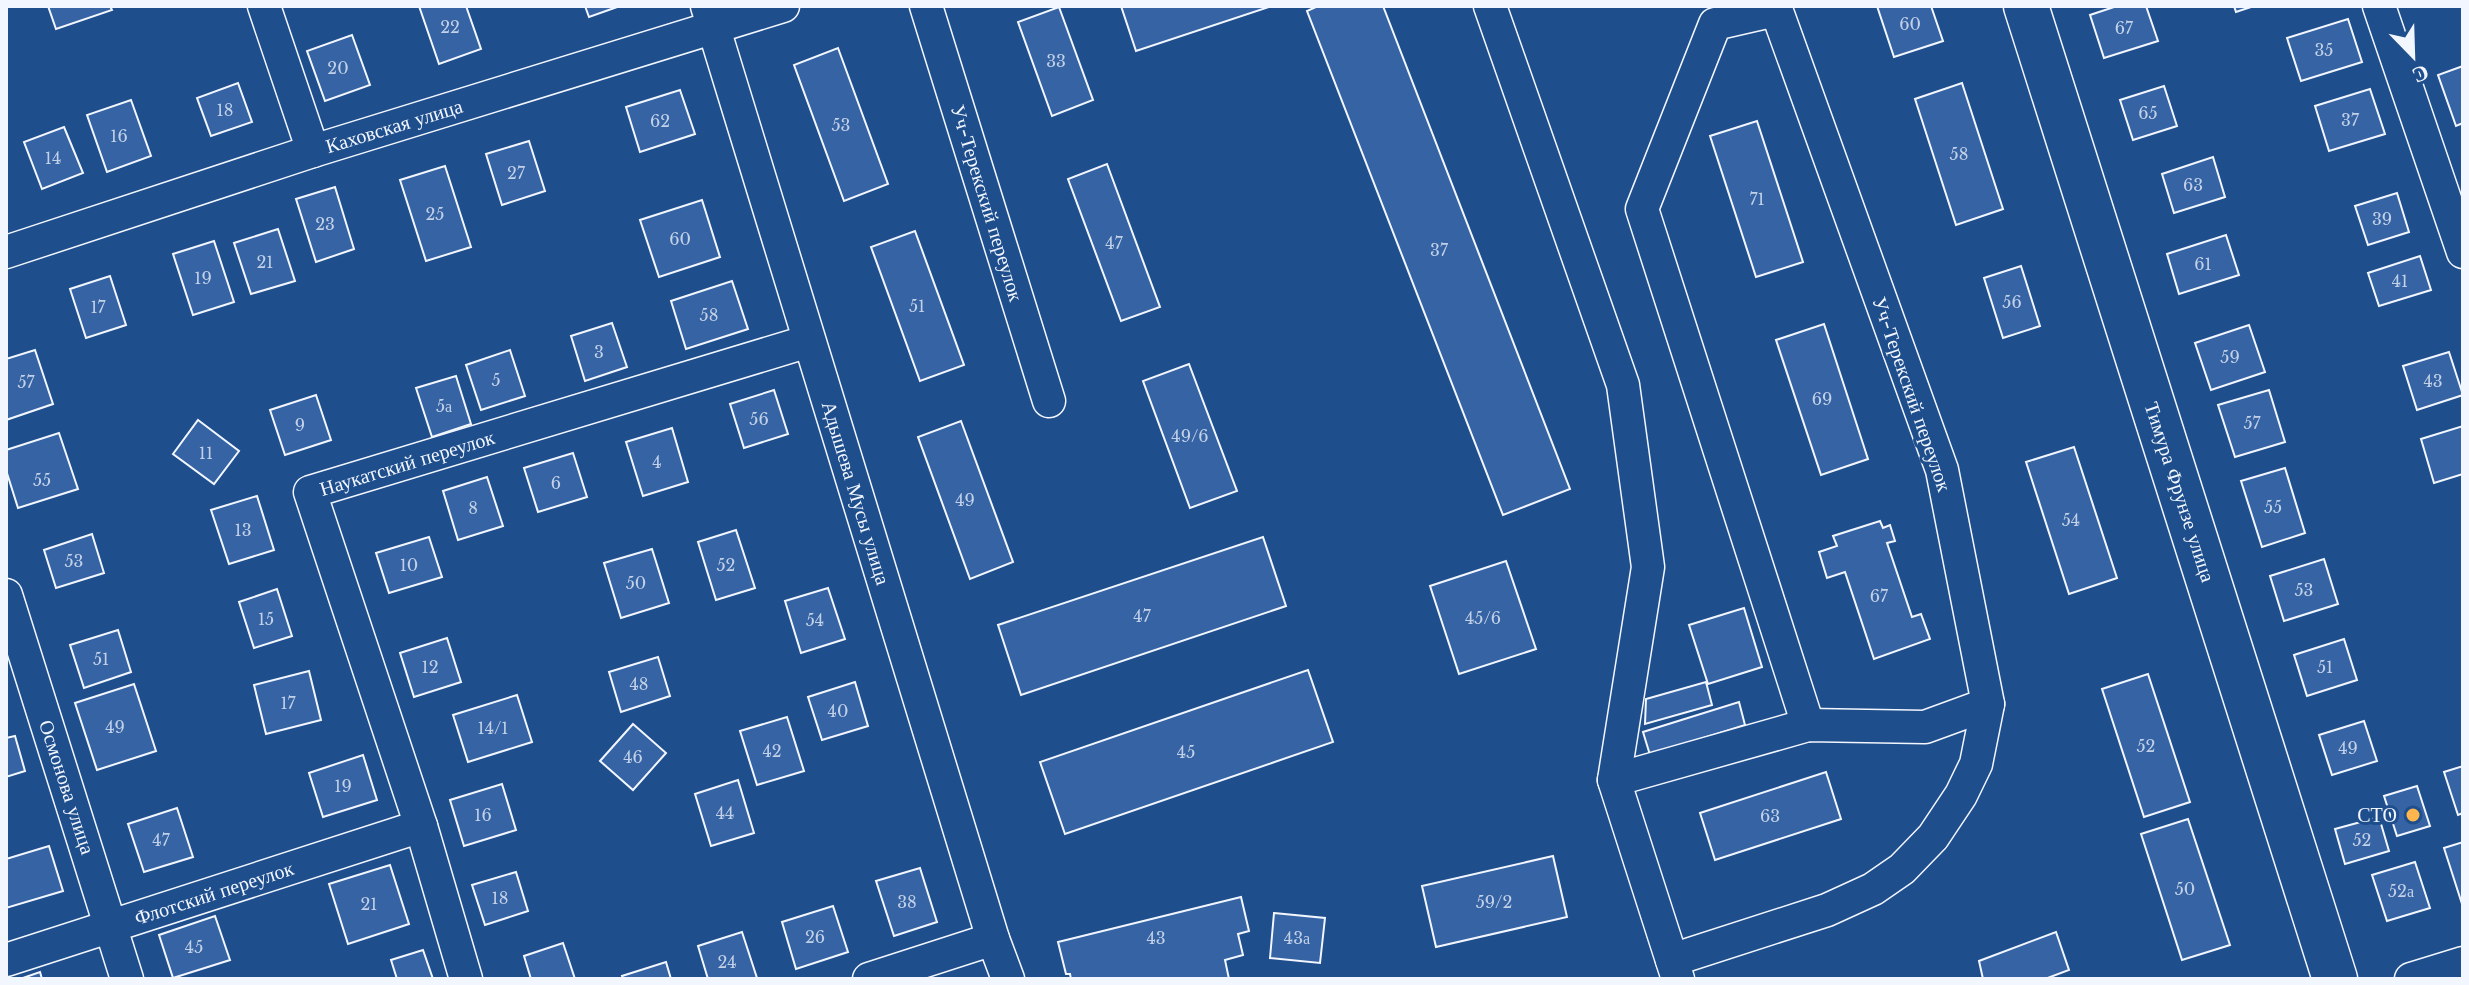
<svg xmlns="http://www.w3.org/2000/svg" width="2469" height="985" font-family="'Libre Baskerville',serif">
	<rect width="100%" height="100%" fill="#1f4e8c"/>
	<g fill="#3563a3" stroke="#f2f6ff" stroke-width="2">
		<path d="M48 6H110L112 10 56 29Z"/>
		<path d="M419 6H466L481 49 439 64Z"/>
		<path d="M585 6H620L589 17Z"/>
		<path d="M1121 6H1272L1136 51Z"/>
		<path d="M1318 6H1383L1570 489 1503 515 1307 11Z"/>
		<path d="M1877 6H1931L1943 41 1894 57Z"/>
		<path d="M2117 6H2146L2158 41 2104 58 2090 15Z"/>
		<path d="M2234 6H2254L2236 12Z"/>
		<path d="M1059 7 1093 100 1052 116 1018 22Z"/>
		<path d="M2348 19 2362 62 2301 81 2287 38Z"/>
		<path d="M352 35 370 85 325 101 307 51Z"/>
		<path d="M838 48 888 184 844 201 794 65Z"/>
		<path d="M2463 66V123L2456 126 2438 75Z"/>
		<path d="M238 83 252 122 211 136 197 98Z"/>
		<path d="M1962 83 2003 209 1956 225 1915 99Z"/>
		<path d="M2164 86 2177 126 2133 140 2120 100Z"/>
		<path d="M2370 89 2385 134 2329 151 2315 106Z"/>
		<path d="M680 90 695 134 640 152 626 107Z"/>
		<path d="M131 100 151 156 107 172 87 115Z"/>
		<path d="M1757 121 1803 262 1756 277 1710 136Z"/>
		<path d="M64 127 83 173 42 189 24 142Z"/>
		<path d="M529 141 545 191 502 205 486 154Z"/>
		<path d="M2213 157 2225 197 2174 213 2162 174Z"/>
		<path d="M1107 164 1160 307 1121 321 1068 179Z"/>
		<path d="M445 166 471 247 426 261 400 180Z"/>
		<path d="M335 187 354 249 316 262 296 199Z"/>
		<path d="M2397 193 2409 232 2368 245 2355 206Z"/>
		<path d="M702 200 720 257 659 277 640 220Z"/>
		<path d="M278 229 295 281 251 294 234 243Z"/>
		<path d="M915 231 964 365 920 381 871 247Z"/>
		<path d="M2226 235 2239 275 2179 294 2167 254Z"/>
		<path d="M214 241 234 302 193 315 173 254Z"/>
		<path d="M2420 256 2431 290 2379 306 2368 273Z"/>
		<path d="M2021 266 2040 326 2003 338 1984 278Z"/>
		<path d="M110 276 126 325 86 338 70 289Z"/>
		<path d="M732 281 748 329 686 349 671 301Z"/>
		<path d="M612 323 627 367 585 381 571 336Z"/>
		<path d="M1824 324 1868 459 1821 475 1776 340Z"/>
		<path d="M2249 325 2265 372 2211 390 2195 343Z"/>
		<path d="M35 350 53 404 6 420V359Z"/>
		<path d="M510 350 525 396 481 410 466 365Z"/>
		<path d="M2449 352 2463 395 2417 410 2403 366Z"/>
		<path d="M1189 364 1237 491 1190 508 1143 381Z"/>
		<path d="M456 376 471 424 432 437 416 388Z"/>
		<path d="M774 390 788 434 744 448 730 404Z"/>
		<path d="M2269 390 2285 442 2235 457 2218 405Z"/>
		<path d="M316 395 331 440 285 455 270 410Z"/>
		<path d="M198 420 239 451 214 484 173 454Z"/>
		<path d="M961 421 1013 562 970 579 918 437Z"/>
		<path d="M2463 426V474L2434 483 2421 439Z"/>
		<path d="M672 428 688 482 643 496 626 442Z"/>
		<path d="M59 433 78 489 18 508 6 470V450Z"/>
		<path d="M2074 447 2117 578 2069 594 2026 462Z"/>
		<path d="M573 453 587 497 538 512 524 468Z"/>
		<path d="M2285 468 2305 533 2262 547 2241 481Z"/>
		<path d="M487 477 503 526 458 540 443 491Z"/>
		<path d="M257 496 274 550 229 564 211 510Z"/>
		<path d="M1880 521 1883 528 1890 525 1895 541 1887 543 1912 617 1921 614 1930 639 1874 659 1845 572 1827 578 1819 552 1837 546 1833 536Z"/>
		<path d="M736 530 755 588 716 600 698 542Z"/>
		<path d="M92 534 104 573 56 588 44 550Z"/>
		<path d="M429 537 442 577 389 593 376 553Z"/>
		<path d="M1263 537 1286 606 1021 695 998 625Z"/>
		<path d="M652 549 669 603 621 618 604 563Z"/>
		<path d="M2324 559 2338 604 2284 621 2270 576Z"/>
		<path d="M1506 561 1536 649 1459 674 1430 586Z"/>
		<path d="M828 588 845 639 801 653 785 601Z"/>
		<path d="M277 589 292 636 254 648 239 602Z"/>
		<path d="M1744 608 1762 667 1708 684 1689 625Z"/>
		<path d="M118 630 131 672 84 688 70 645Z"/>
		<path d="M447 638 461 682 414 697 400 653Z"/>
		<path d="M2344 639 2357 680 2307 696 2294 655Z"/>
		<path d="M658 657 670 696 621 712 609 672Z"/>
		<path d="M1308 670 1333 742 1065 834 1040 762Z"/>
		<path d="M309 671 321 720 266 734 254 685Z"/>
		<path d="M2148 674 2190 802 2144 817 2102 689Z"/>
		<path d="M855 682 868 726 822 740 808 697Z"/>
		<path d="M1706 682 1712 705 1645 724 1646 699Z"/>
		<path d="M134 684 156 751 97 770 75 703Z"/>
		<path d="M517 695 532 742 468 762 453 715Z"/>
		<path d="M1739 702 1745 725 1650 755 1643 732Z"/>
		<path d="M787 717 804 771 757 785 740 731Z"/>
		<path d="M2364 721 2377 761 2332 775 2319 735Z"/>
		<path d="M633 724 666 753 633 790 600 761Z"/>
		<path d="M15 736 25 771 6 777V738Z"/>
		<path d="M363 755 377 800 323 817 309 773Z"/>
		<path d="M2463 766V813L2458 815 2444 772Z"/>
		<path d="M1826 772 1841 819 1715 860 1700 813Z"/>
		<path d="M738 780 754 833 711 846 695 794Z"/>
		<path d="M502 784 516 830 464 846 450 800Z"/>
		<path d="M2417 786 2430 826 2397 836 2384 796Z"/>
		<path d="M177 808 193 857 144 872 128 824Z"/>
		<path d="M2379 817 2389 851 2345 864 2335 829Z"/>
		<path d="M2188 819 2230 945 2182 960 2141 834Z"/>
		<path d="M2463 842V903L2462 904 2444 848Z"/>
		<path d="M49 846 63 891 6 908V859Z"/>
		<path d="M1553 856 1567 917 1436 947 1422 886Z"/>
		<path d="M2415 862 2430 908 2387 921 2372 875Z"/>
		<path d="M390 865 409 924 348 944 329 884Z"/>
		<path d="M920 868 937 922 894 936 876 881Z"/>
		<path d="M516 872 528 911 485 925 472 885Z"/>
		<path d="M1241 897 1249 931 1238 934 1243 955 1225 960 1229 979H1071L1070 974H1066L1058 942Z"/>
		<path d="M833 906 848 952 796 969 782 922Z"/>
		<path d="M1274 913 1325 918 1320 963 1270 958Z"/>
		<path d="M215 916 230 960 173 978 159 935Z"/>
		<path d="M742 932 757 978 708 979 698 946Z"/>
		<path d="M2056 932 2069 970 2045 979H1983L1979 961Z"/>
		<path d="M563 943 575 979H531L524 956Z"/>
		<path d="M423 950 433 979H397L391 960Z"/>
		<path d="M666 962 671 979H623L622 976Z"/>
		<path d="M40 972 42 979H20Z"/>
	</g>
	<g fill="none" stroke-linecap="round" stroke-linejoin="round">
		<defs>
			<g id="minor">
				<path d="M264 6 313 151"/>
				<path d="M707 6 993 939 1008 979"/>
				<path d="M926 6 1049 401"/>
				<path d="M1490 6 1623 385 1648 567 1614 780 1678 979"/>
				<path d="M2379 6 2463 252"/>
				<path d="M1776 10 1715 24 1642 209 1808 725"/>
				<path d="M6 252 313 151 783 6"/>
				<path d="M6 595 127 979"/>
				<path d="M1614 780 1808 725 1925 727 1988 704 1942 470 1775 6"/>
				<path d="M6 960 421 826"/>
				<path d="M1672 960 1827 910 1873 889 1902 869 1933 837 1961 795 1976 764 1988 704"/>
				<path d="M466 979 421 826 310 492 809 341"/>
				<path d="M869 979 993 939"/>
				<path d="M2411 979 2463 963"/>
			</g>
			<path id="secondary" d="M2026 6 2335 979"/>
		</defs>
		<use href="#minor" stroke="#f2f6ff" stroke-width="35"/>
		<use href="#secondary" stroke="#f2f6ff" stroke-width="47"/>
		<use href="#minor" stroke="#1f4e8c" stroke-width="32"/>
		<use href="#secondary" stroke="#1f4e8c" stroke-width="44"/>
	</g>
	<circle fill="#ffb74d" stroke="#1f4e8c" stroke-width="3" cx="2413" cy="815" r="8"/>
	<g text-anchor="middle" dominant-baseline="central" stroke-width="6" stroke-linejoin="round" paint-order="stroke">
		<g font-size="16" fill="#c3d1e8">
			<text x="1910" y="24">60</text>
			<text x="450" y="27">22</text>
			<text x="2124" y="28">67</text>
			<text x="2324" y="50">35</text>
			<text x="1056" y="61">33</text>
			<text x="338" y="68">20</text>
			<text x="225" y="110">18</text>
			<text x="2148" y="113">65</text>
			<text x="2350" y="120">37</text>
			<text x="660" y="121">62</text>
			<text x="841" y="125">53</text>
			<text x="119" y="136">16</text>
			<text x="1959" y="154">58</text>
			<text x="53" y="158">14</text>
			<text x="516" y="173">27</text>
			<text x="2193" y="185">63</text>
			<text x="1757" y="199">71</text>
			<text x="435" y="214">25</text>
			<text x="2382" y="219">39</text>
			<text x="325" y="224">23</text>
			<text x="680" y="239">60</text>
			<text x="1114" y="243">47</text>
			<text x="1439" y="250">37</text>
			<text x="265" y="262">21</text>
			<text x="2203" y="264">61</text>
			<text x="203" y="278">19</text>
			<text x="2400" y="281">41</text>
			<text x="2012" y="302">56</text>
			<text x="917" y="306">51</text>
			<text x="98" y="307">17</text>
			<text x="709" y="315">58</text>
			<text x="599" y="352">3</text>
			<text x="2230" y="357">59</text>
			<text x="496" y="380">5</text>
			<text x="2433" y="381">43</text>
			<text x="26" y="382">57</text>
			<text x="1822" y="399">69</text>
			<text x="444" y="406">5а</text>
			<text x="759" y="419">56</text>
			<text x="2252" y="423">57</text>
			<text x="300" y="425">9</text>
			<text x="1190" y="436">49/6</text>
			<text x="206" y="453">11</text>
			<text x="657" y="462">4</text>
			<text x="42" y="480">55</text>
			<text x="556" y="483">6</text>
			<text x="965" y="500">49</text>
			<text x="2273" y="507">55</text>
			<text x="473" y="508">8</text>
			<text x="2071" y="520">54</text>
			<text x="243" y="530">13</text>
			<text x="74" y="561">53</text>
			<text x="409" y="565">10</text>
			<text x="726" y="565">52</text>
			<text x="636" y="583">50</text>
			<text x="2304" y="590">53</text>
			<text x="1879" y="596">67</text>
			<text x="1142" y="616">47</text>
			<text x="1483" y="618">45/6</text>
			<text x="266" y="619">15</text>
			<text x="815" y="620">54</text>
			<text x="101" y="659">51</text>
			<text x="430" y="667">12</text>
			<text x="2325" y="667">51</text>
			<text x="639" y="684">48</text>
			<text x="288" y="703">17</text>
			<text x="838" y="711">40</text>
			<text x="115" y="727">49</text>
			<text x="493" y="728">14/1</text>
			<text x="2146" y="746">52</text>
			<text x="2348" y="748">49</text>
			<text x="772" y="751">42</text>
			<text x="1186" y="752">45</text>
			<text x="633" y="757">46</text>
			<text x="343" y="786">19</text>
			<text x="725" y="813">44</text>
			<text x="483" y="815">16</text>
			<text x="1770" y="816">63</text>
			<text x="161" y="840">47</text>
			<text x="2362" y="840">52</text>
			<text x="2185" y="889">50</text>
			<text x="2401" y="891">52а</text>
			<text x="500" y="898">18</text>
			<text x="907" y="902">38</text>
			<text x="1494" y="902">59/2</text>
			<text x="369" y="904">21</text>
			<text x="815" y="937">26</text>
			<text x="1156" y="938">43</text>
			<text x="1297" y="938">43а</text>
			<text x="194" y="947">45</text>
			<text x="727" y="962">24</text>
		</g>
		<g font-size="20" fill="#f2f6ff" stroke="#1f4e8c">
			<text transform="translate(394 126) rotate(-17)">Каховская улица</text>
			<text transform="translate(987 203) rotate(73)">Уч-Терекский переулок</text>
			<text transform="translate(1912 394) rotate(71)">Уч-Терекский переулок</text>
			<text transform="translate(407 463) rotate(-17)">Наукатский переулок</text>
			<text transform="translate(2180 492) rotate(72)">Тимура Фрунзе улица</text>
			<text transform="translate(856 493) rotate(73)">Адышева Мусы улица</text>
			<text transform="translate(67 787) rotate(72)">Осмонова улица</text>
			<text transform="translate(214 893) rotate(-18)">Флотский переулок</text>
		</g>
		<g font-size="20" fill="#f2f6ff" stroke="#1f4e8c" text-anchor="end">
			<text x="2397" y="815">СТО</text>
		</g>
	</g>
	<rect width="2469" height="985" fill="none" stroke="#f2f6ff" stroke-width="16"/>
	<g transform="translate(2413 56) rotate(157)" stroke="#1f4e8c" stroke-width="6" paint-order="stroke">
	<path d="M0-6L14 30L0 20L-14 30Z" fill="#f2f6ff"/>
	<text y="-12" font-size="22" font-weight="bold" text-anchor="middle" fill="#f2f6ff">С</text>
	</g>
</svg>
